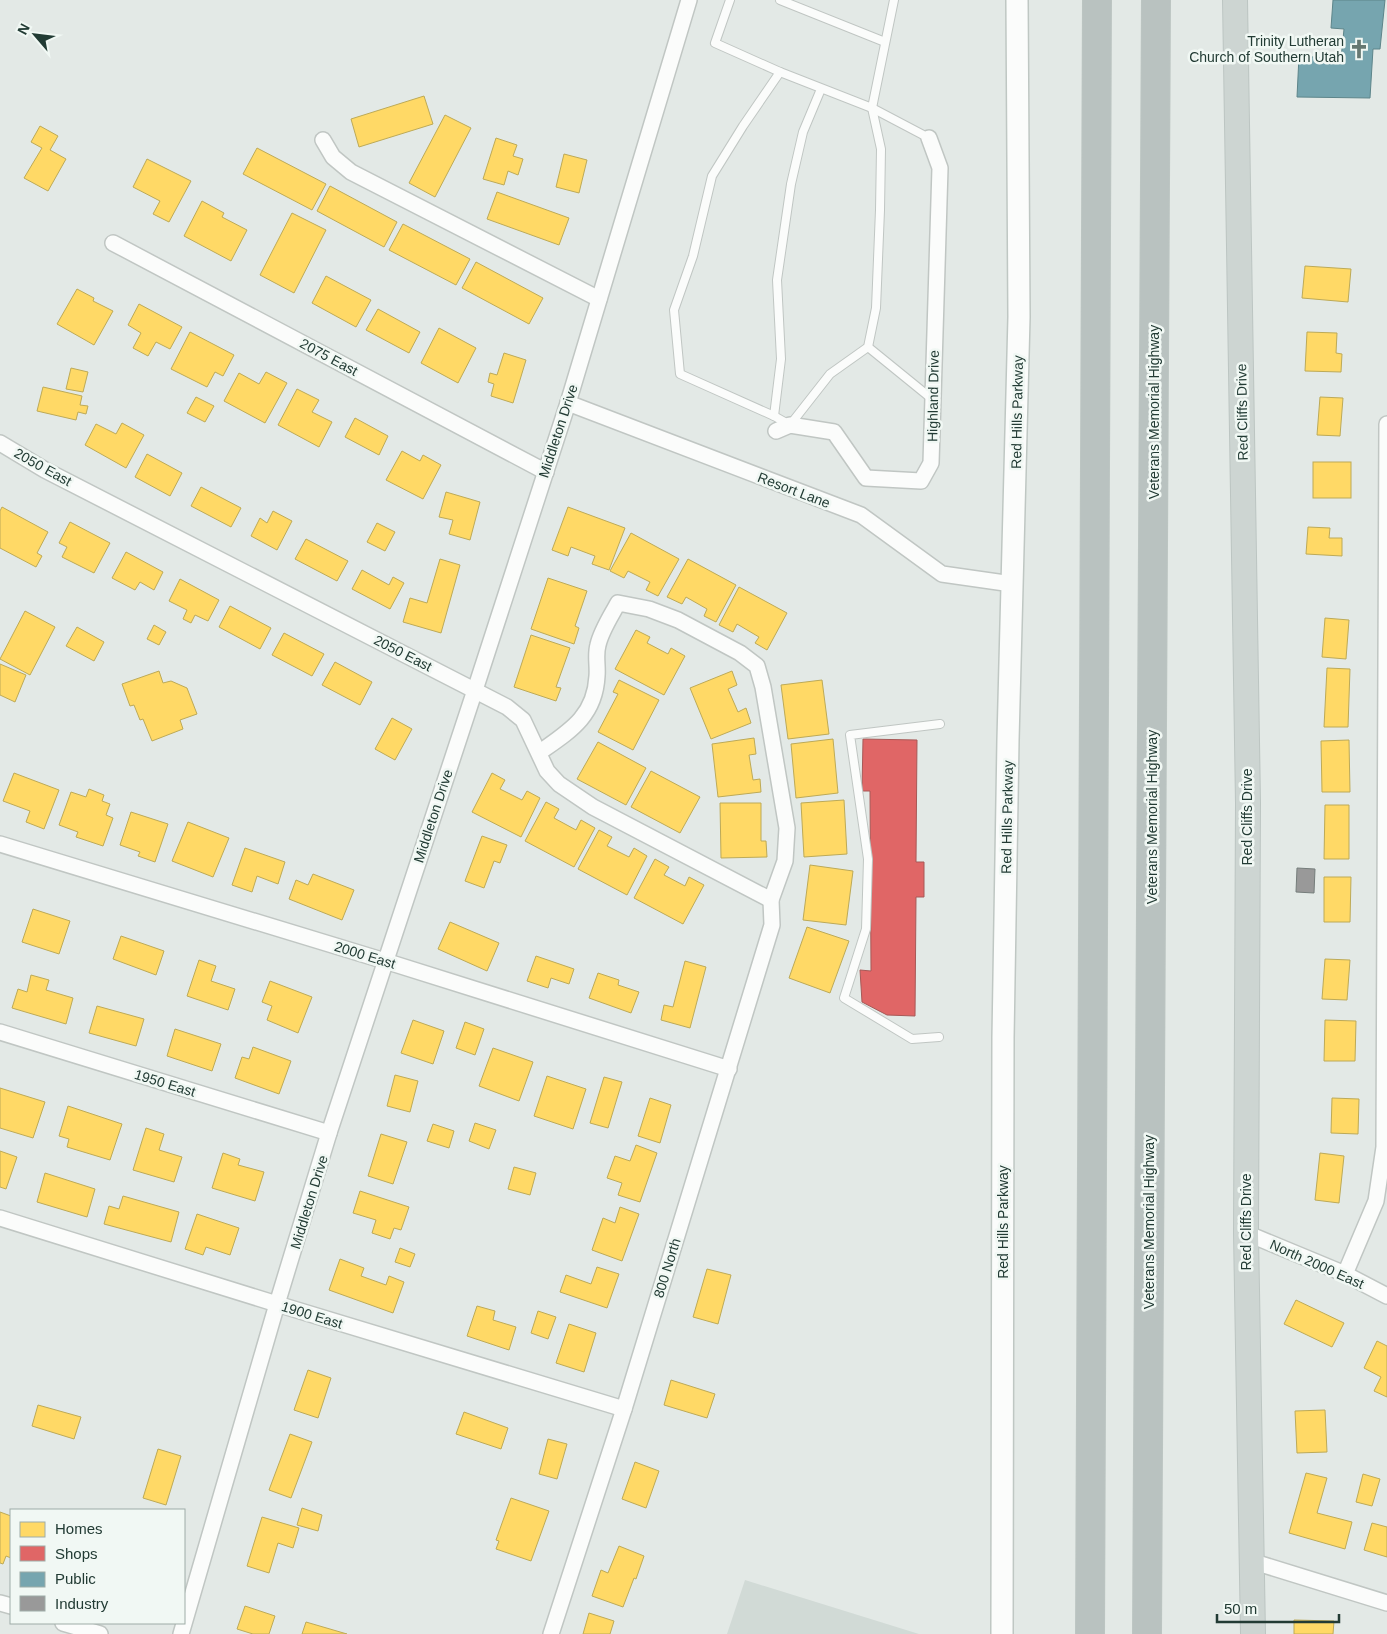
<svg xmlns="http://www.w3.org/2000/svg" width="1387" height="1634" font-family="Helvetica,sans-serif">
	<rect width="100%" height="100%" fill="#e3e9e6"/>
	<path fill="#d1dad6" d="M745 1580 919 1634H727Z"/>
	<g fill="#ffd966" stroke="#bdaa57">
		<path d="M424 96 433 124 359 147 351 119Z"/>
		<path d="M445 115 471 128 435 197 409 183Z"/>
		<path d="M40 126 58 136 50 150 66 159 48 191 24 178 42 148 31 142Z"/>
		<path d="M496 138 517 145 513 156 523 159 518 175 508 171 504 185 483 179Z"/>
		<path d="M257 148 326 184 312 210 243 174Z"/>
		<path d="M564 154 587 160 579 193 556 187Z"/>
		<path d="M147 159 191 181 169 222 153 214 160 201 133 187Z"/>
		<path d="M330 186 397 222 384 247 317 211Z"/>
		<path d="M497 192 569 218 559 245 487 219Z"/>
		<path d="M202 201 224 213 222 217 247 230 231 261 184 236Z"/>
		<path d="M292 213 326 230 294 293 260 275Z"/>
		<path d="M403 224 470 259 456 285 389 250Z"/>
		<path d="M476 262 543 298 529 324 462 288Z"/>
		<path d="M1305 266 1351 269 1348 302 1302 298Z"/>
		<path d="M326 276 371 300 356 327 312 303Z"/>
		<path d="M77 289 94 298 93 301 113 311 94 345 57 324Z"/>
		<path d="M139 304 182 327 170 349 156 342 148 356 133 348 141 333 128 325Z"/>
		<path d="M378 309 420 332 409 353 366 330Z"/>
		<path d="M439 328 476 348 458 383 421 363Z"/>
		<path d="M190 332 234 355 223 376 215 372 207 387 171 369Z"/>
		<path d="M1307 332 1337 333 1336 353 1342 354 1341 372 1305 371Z"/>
		<path d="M504 353 526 360 513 403 491 396 494 384 488 382 490 373 497 375Z"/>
		<path d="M71 368 88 372 83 392 66 389Z"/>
		<path d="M266 372 287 383 265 423 224 401 239 373 259 384Z"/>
		<path d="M43 387 82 396 80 405 88 406 86 414 78 412 76 420 37 411Z"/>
		<path d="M297 389 319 400 312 412 332 422 319 447 278 425Z"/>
		<path d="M196 397 214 406 205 422 187 413Z"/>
		<path d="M1320 397 1343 398 1340 436 1317 435Z"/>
		<path d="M355 418 388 436 379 455 345 437Z"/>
		<path d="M122 423 144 435 126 468 85 445 96 424 116 434Z"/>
		<path d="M402 451 420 461 423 455 441 465 423 499 386 480Z"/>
		<path d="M147 454 182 473 170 496 135 477Z"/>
		<rect x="1313" y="462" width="38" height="36"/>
		<path d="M201 487 241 508 231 527 191 506Z"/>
		<path d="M446 492 480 502 470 540 449 534 453 520 439 517Z"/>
		<path d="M2 507 48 532 37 553 42 556 36 567 0 548V511Z"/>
		<path d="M568 507 625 528 609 570 592 564 595 556 571 547 568 556 552 550Z"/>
		<path d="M273 511 292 521 277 550 251 536 260 518 267 523Z"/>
		<path d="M70 522 110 543 94 573 62 557 67 547 59 543Z"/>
		<path d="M377 523 395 532 385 551 367 542Z"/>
		<path d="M1308 527 1330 528 1329 538H1342V556L1306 554Z"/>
		<path d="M631 533 679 559 658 596 646 590 650 582 628 571 624 578 610 571Z"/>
		<path d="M306 539 348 561 337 581 295 559Z"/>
		<path d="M126 552 163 572 154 590 140 582 135 590 112 578Z"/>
		<path d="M440 559 460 565 441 633 403 622 410 598 427 603Z"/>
		<path d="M688 559 736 585 716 622 704 616 707 609 686 597 682 604 667 597Z"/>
		<path d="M362 570 389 585 393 577 404 583 390 609 352 589Z"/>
		<path d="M548 578 587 591 575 626 579 628 574 644 531 629Z"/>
		<path d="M180 579 219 600 208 621 195 615 191 623 183 619 187 610 169 601Z"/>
		<path d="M739 587 787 613 767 650 755 643 759 637 737 624 733 632 719 625Z"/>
		<path d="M230 606 271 628 260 649 219 627Z"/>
		<path d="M25 611 55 627 30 675 0 659Z"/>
		<path d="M1325 618 1349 620 1346 659 1322 657Z"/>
		<path d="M154 625 166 632 159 645 147 639Z"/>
		<path d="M77 627 104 642 94 661 66 646Z"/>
		<path d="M636 630 650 637 647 643 668 654 671 648 685 656 664 695 615 669Z"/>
		<path d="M284 633 324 654 312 676 272 655Z"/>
		<path d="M531 635 570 648 556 687 561 688 556 701 514 687Z"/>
		<path d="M335 662 372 682 360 705 322 685Z"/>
		<path d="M0 664 26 675 15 702 0 695Z"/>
		<path d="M1327 668 1350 669 1348 727H1324Z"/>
		<path d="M159 671 163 683 171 681 187 688 197 714 180 720 183 729 152 741 143 719 140 720 134 705 130 706 122 684Z"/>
		<path d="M732 671 737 685 728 689 738 712 746 708 751 723 711 739 690 688Z"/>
		<path d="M619 680 659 700 633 750 598 732 618 694 613 692Z"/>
		<path d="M822 680 829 734 788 739 781 685Z"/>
		<path d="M392 718 412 729 395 760 375 749Z"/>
		<path d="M754 738 756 754 749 755 753 780 760 779 761 792 718 797 712 744Z"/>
		<path d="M833 739 838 793 796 798 791 744Z"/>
		<path d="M1349 740 1350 792H1322L1321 741Z"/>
		<path d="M598 742 646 768 626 805 577 779Z"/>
		<path d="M651 771 700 797 680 833 631 807Z"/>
		<path d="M14 773 59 790 44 829 26 822 30 811 3 801Z"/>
		<path d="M492 773 505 780 500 789 522 800 527 791 540 798 521 837 472 812Z"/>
		<path d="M89 789 104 795 102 801 110 804 106 815 113 818 103 846 76 837 78 832 59 825 71 792 86 797Z"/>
		<path d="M844 800 847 854 804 857 801 803Z"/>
		<path d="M546 802 559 809 554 818 576 830 581 820 595 828 574 867 525 841Z"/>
		<path d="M720 803H761V841H766L767 857 721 858Z"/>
		<path d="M1325 805H1349V859H1324Z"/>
		<path d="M131 812 168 824 155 862 138 856 140 852 120 845Z"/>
		<path d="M188 822 229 838 213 877 172 861Z"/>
		<path d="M599 830 612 837 607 846 629 857 634 848 647 856 627 895 578 869Z"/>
		<path d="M482 836 507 845 500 863 494 861 484 888 465 881Z"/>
		<path d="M245 848 285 862 278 884 257 876 252 892 232 885Z"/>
		<path d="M655 859 669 867 664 875 685 886 689 877 704 885 683 924 634 898Z"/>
		<path d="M810 865 853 871 846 925 803 920Z"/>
		<path d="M313 874 354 890 342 920 289 899 296 880 308 885Z"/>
		<path d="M1324 877H1351L1350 922H1324Z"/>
		<path d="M33 909 70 921 59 954 22 942Z"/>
		<path d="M450 922 499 943 487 971 438 949Z"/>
		<path d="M807 927 849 941 830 993 789 978Z"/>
		<path d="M121 936 164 951 156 975 113 959Z"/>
		<path d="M536 956 574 969 569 984 551 978 548 988 527 981Z"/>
		<path d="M1325 959 1350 960 1347 1000 1322 999Z"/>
		<path d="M199 960 216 966 211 981 235 989 228 1010 187 996Z"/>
		<path d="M685 961 706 967 690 1028 661 1020 664 1005 673 1007Z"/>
		<path d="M598 973 619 980 618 985 639 992 631 1013 589 998Z"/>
		<path d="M31 975 49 980 46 990 73 998 66 1024 12 1008 18 989 27 992Z"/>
		<path d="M270 981 312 997 298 1033 267 1020 272 1006 262 1002Z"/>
		<path d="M97 1006 144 1019 136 1046 89 1033Z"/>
		<path d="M413 1020 444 1031 433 1064 401 1053Z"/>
		<path d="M1325 1020 1356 1021 1355 1061H1324Z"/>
		<path d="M465 1022 484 1029 475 1055 456 1048Z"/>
		<path d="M175 1029 221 1044 212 1071 167 1056Z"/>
		<path d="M253 1047 291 1061 279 1094 235 1078 242 1057 249 1059Z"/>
		<path d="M493 1048 533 1062 519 1101 479 1086Z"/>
		<path d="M395 1075 418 1081 410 1112 387 1106Z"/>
		<path d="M547 1076 586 1089 573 1129 534 1116Z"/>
		<path d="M604 1077 622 1082 608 1128 590 1123Z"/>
		<path d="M0 1088 45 1102 33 1138 0 1128Z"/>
		<path d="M650 1098 671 1105 660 1143 638 1136Z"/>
		<path d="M1332 1098 1359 1099 1358 1134 1331 1133Z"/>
		<path d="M68 1106 122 1124 110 1160 67 1147 69 1139 59 1136Z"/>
		<path d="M475 1123 496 1130 489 1149 469 1141Z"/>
		<path d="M433 1124 454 1131 449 1148 427 1141Z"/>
		<path d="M146 1128 164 1134 159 1150 182 1157 174 1182 133 1170Z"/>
		<path d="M381 1134 407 1142 393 1184 368 1176Z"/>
		<path d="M636 1145 657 1153 640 1202 618 1195 622 1183 607 1178 615 1156 630 1161Z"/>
		<path d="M0 1151 17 1157 6 1189 0 1187Z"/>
		<path d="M223 1153 240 1159 238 1165 264 1172 255 1201 212 1188Z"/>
		<path d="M1320 1153 1344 1156 1339 1203 1315 1200Z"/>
		<path d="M514 1167 536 1173 530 1195 508 1189Z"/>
		<path d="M45 1173 95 1189 87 1217 37 1202Z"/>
		<path d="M360 1191 409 1207 401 1230 394 1228 390 1239 372 1233 376 1220 353 1213Z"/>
		<path d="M123 1196 179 1212 171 1242 104 1224 109 1206 119 1209Z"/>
		<path d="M620 1207 639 1214 622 1261 592 1250 603 1218 615 1223Z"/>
		<path d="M197 1214 239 1228 230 1255 206 1247 203 1255 185 1249Z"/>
		<path d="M400 1248 415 1254 410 1267 395 1262Z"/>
		<path d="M340 1259 364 1268 361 1276 386 1285 389 1276 404 1282 393 1313 329 1290Z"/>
		<path d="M597 1267 619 1274 607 1308 560 1292 566 1275 591 1284Z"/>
		<path d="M707 1269 731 1275 718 1324 693 1317Z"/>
		<path d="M1296 1300 1344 1323 1332 1347 1284 1324Z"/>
		<path d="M477 1306 495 1311 493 1320 516 1327 509 1350 467 1336Z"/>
		<path d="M538 1311 556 1317 548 1339 531 1333Z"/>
		<path d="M569 1324 596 1333 584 1372 556 1363Z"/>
		<path d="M1377 1341 1387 1346V1397L1374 1391 1381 1377 1364 1368Z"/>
		<path d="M308 1370 331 1378 318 1418 294 1410Z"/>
		<path d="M671 1380 715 1394 707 1418 664 1405Z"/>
		<path d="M38 1405 81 1417 74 1439 32 1426Z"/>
		<path d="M1325 1410 1327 1452 1297 1453 1295 1411Z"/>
		<path d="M464 1412 508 1428 501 1449 456 1434Z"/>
		<path d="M290 1434 312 1442 291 1498 269 1490Z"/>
		<path d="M548 1439 567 1444 557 1479 539 1474Z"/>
		<path d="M158 1449 181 1456 166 1505 143 1498Z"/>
		<path d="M635 1462 659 1471 646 1508 622 1499Z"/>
		<path d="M1306 1473 1327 1478 1317 1513 1352 1522 1345 1549 1289 1533Z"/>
		<path d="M1363 1474 1380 1479 1372 1506 1356 1502Z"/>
		<path d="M511 1498 549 1511 531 1561 496 1549 499 1541 496 1540Z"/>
		<path d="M302 1508 322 1515 318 1531 297 1525Z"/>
		<path d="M0 1512 11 1516V1558L6 1556 3 1564 0 1563Z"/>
		<path d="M262 1517 299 1528 293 1548 278 1543 269 1573 247 1566Z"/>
		<path d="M1372 1523 1387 1527V1557L1364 1550Z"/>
		<path d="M619 1546 644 1556 636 1579 634 1578 623 1607 592 1596 601 1570 608 1573Z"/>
		<path d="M245 1606 275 1616 269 1634H253L237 1629Z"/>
		<path d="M589 1613 614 1621 610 1634H583Z"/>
		<path d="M1294 1620 1334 1621 1333 1634H1294Z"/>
		<path d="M306 1622 347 1634H302Z"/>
	</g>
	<path fill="#e06666" stroke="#a75957" d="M863 739 917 740 916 862H924V897H916L915 1016 887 1015 862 1002 860 970 871 971 870 791H862Z"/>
	<path fill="#76a5af" stroke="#5d858a" d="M1333 0H1385L1380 49H1373L1370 98 1297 97 1299 56 1341 59 1344 29 1331 28Z"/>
	<path fill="#999" stroke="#757d7b" d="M1297 868 1315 869 1314 893 1296 892Z"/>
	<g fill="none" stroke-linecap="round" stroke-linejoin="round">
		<defs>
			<g id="lane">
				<path d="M730 0 715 43 780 72 872 108 929 138"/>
				<path d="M780 0 885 42"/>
				<path d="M780 72 743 126 712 176 693 256 674 310 680 374 774 416 790 425 830 374 868 347 876 308 880 210 881 149 872 108 894 0"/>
				<path d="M868 347 932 399"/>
				<path d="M774 416 781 359 777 280 791 184 803 132 821 89"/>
				<path d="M939 1037 912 1039 844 998 866 929 868 859 850 735 940 724"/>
			</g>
			<g id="street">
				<path d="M323 140 333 157 351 172 599 299"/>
				<path d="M113 243 546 472"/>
				<path d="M568 403 861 515 942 574 1012 584"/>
				<path d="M776 431 790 425 834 432 866 478 921 481 931 463 940 168 929 138"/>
				<path d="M0 443 45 470 507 707 523 720 547 771 559 784 593 807 771 900"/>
				<path d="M540 752C570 731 595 716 597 676 598 666 595 655 598 645 601 631 611 616 618 603L649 609 678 620 740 653 757 666 763 687 787 828 785 861 771 900 772 925 624 1409 551 1634"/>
				<path d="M0 844 385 961 729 1069"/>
				<path d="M0 1032 329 1133"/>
				<path d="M0 1218 277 1304 624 1409"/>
				<path d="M1246 1233 1345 1274 1387 1296"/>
				<path d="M1345 1274 1376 1201 1384 1147 1387 424"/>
				<path d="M1251 1561 1387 1603"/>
				<path d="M0 1603 11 1606"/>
				<path d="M63 1623 100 1634"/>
				<path d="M181 1634 277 1304 329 1133 475 690 568 403 689 0"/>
			</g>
			<path id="secondary" d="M1002 1634 1003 1038 1008 740 1019 317 1017 0"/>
			<path id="primary" d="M1235 0 1248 803 1246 1233 1253 1634"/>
			<g id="highway">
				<path d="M1090 1634 1097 0"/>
				<path d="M1147 1634 1156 0"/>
			</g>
		</defs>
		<use href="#lane" stroke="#c0c6c3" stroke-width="10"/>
		<use href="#street" stroke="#c0c6c3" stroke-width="18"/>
		<use href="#secondary" stroke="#bfc7c3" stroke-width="24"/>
		<use href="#primary" stroke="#bcc5c2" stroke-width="26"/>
		<use href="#highway" stroke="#bcc5c2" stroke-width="30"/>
		<use href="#lane" stroke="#fbfcfb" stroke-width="8"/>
		<use href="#street" stroke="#fbfcfb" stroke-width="15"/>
		<use href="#secondary" stroke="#fbfcfb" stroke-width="21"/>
		<use href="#primary" stroke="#cdd5d2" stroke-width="24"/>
		<use href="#highway" stroke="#b9c2c0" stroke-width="28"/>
	</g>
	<defs>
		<symbol id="church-bare" viewBox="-9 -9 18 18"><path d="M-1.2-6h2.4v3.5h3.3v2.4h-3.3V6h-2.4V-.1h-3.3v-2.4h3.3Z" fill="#667872" stroke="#f1f8f4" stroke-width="2.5" paint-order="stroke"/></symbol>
	</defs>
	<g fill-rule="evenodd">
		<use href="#church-bare" x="1345" y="35" width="28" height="28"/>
	</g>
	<g text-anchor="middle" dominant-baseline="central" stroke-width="5" stroke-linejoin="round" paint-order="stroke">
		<g font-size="14" fill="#223b34" stroke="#f1f8f4" text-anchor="end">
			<text x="1344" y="41">Trinity Lutheran<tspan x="1344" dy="16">Church of Southern Utah</tspan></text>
		</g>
		<g font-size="14" fill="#223b34" stroke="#f1f8f4">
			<text transform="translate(329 357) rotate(28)">2075 East</text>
			<text transform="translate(933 396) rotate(-89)">Highland Drive</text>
			<text transform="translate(1017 412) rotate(-89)">Red Hills Parkway</text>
			<text transform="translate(1154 412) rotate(-90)">Veterans Memorial Highway</text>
			<text transform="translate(1242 412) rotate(-91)">Red Cliffs Drive</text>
			<text transform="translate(558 431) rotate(-72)">Middleton Drive</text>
			<text transform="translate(43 467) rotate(29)">2050 East</text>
			<text transform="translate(794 490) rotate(21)">Resort Lane</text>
			<text transform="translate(403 653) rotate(27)">2050 East</text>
			<text transform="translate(433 816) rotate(-72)">Middleton Drive</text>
			<text transform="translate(1007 817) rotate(-89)">Red Hills Parkway</text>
			<text transform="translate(1152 817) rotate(-90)">Veterans Memorial Highway</text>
			<text transform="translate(1247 817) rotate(-90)">Red Cliffs Drive</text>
			<text transform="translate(365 955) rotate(17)">2000 East</text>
			<text transform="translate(165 1083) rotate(17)">1950 East</text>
			<text transform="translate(309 1202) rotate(-73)">Middleton Drive</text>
			<text transform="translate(1003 1222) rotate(-90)">Red Hills Parkway</text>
			<text transform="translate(1149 1222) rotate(-90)">Veterans Memorial Highway</text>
			<text transform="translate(1246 1222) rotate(-90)">Red Cliffs Drive</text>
			<text transform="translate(1317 1264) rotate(24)">North 2000 East</text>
			<text transform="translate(667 1268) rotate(-73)">800 North</text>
			<text transform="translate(312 1315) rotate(17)">1900 East</text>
		</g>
	</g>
	<rect x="10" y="1509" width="175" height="115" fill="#f1f8f4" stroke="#9eaca7"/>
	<rect x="20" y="1522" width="25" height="15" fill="#ffd966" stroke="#9eaca7"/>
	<text x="55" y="1534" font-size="15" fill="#223b34">Homes</text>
	<rect x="20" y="1546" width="25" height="15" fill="#e06666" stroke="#9eaca7"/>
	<text x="55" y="1559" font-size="15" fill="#223b34">Shops</text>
	<rect x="20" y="1572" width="25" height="15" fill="#76a5af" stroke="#9eaca7"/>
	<text x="55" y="1584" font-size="15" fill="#223b34">Public</text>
	<rect x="20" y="1596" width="25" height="15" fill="#999999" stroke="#9eaca7"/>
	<text x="55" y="1609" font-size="15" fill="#223b34">Industry</text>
	<g transform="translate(35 35) rotate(298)" stroke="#f1f8f4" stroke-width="4" paint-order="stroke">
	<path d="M0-4L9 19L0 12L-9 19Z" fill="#223b34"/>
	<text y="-8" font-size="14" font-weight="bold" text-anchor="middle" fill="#223b34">N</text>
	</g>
	<path d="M1217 1614v8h122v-8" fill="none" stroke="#223b34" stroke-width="2.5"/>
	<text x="1224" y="1614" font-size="15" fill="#223b34" stroke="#f1f8f4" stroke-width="4" paint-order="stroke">50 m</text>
</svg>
